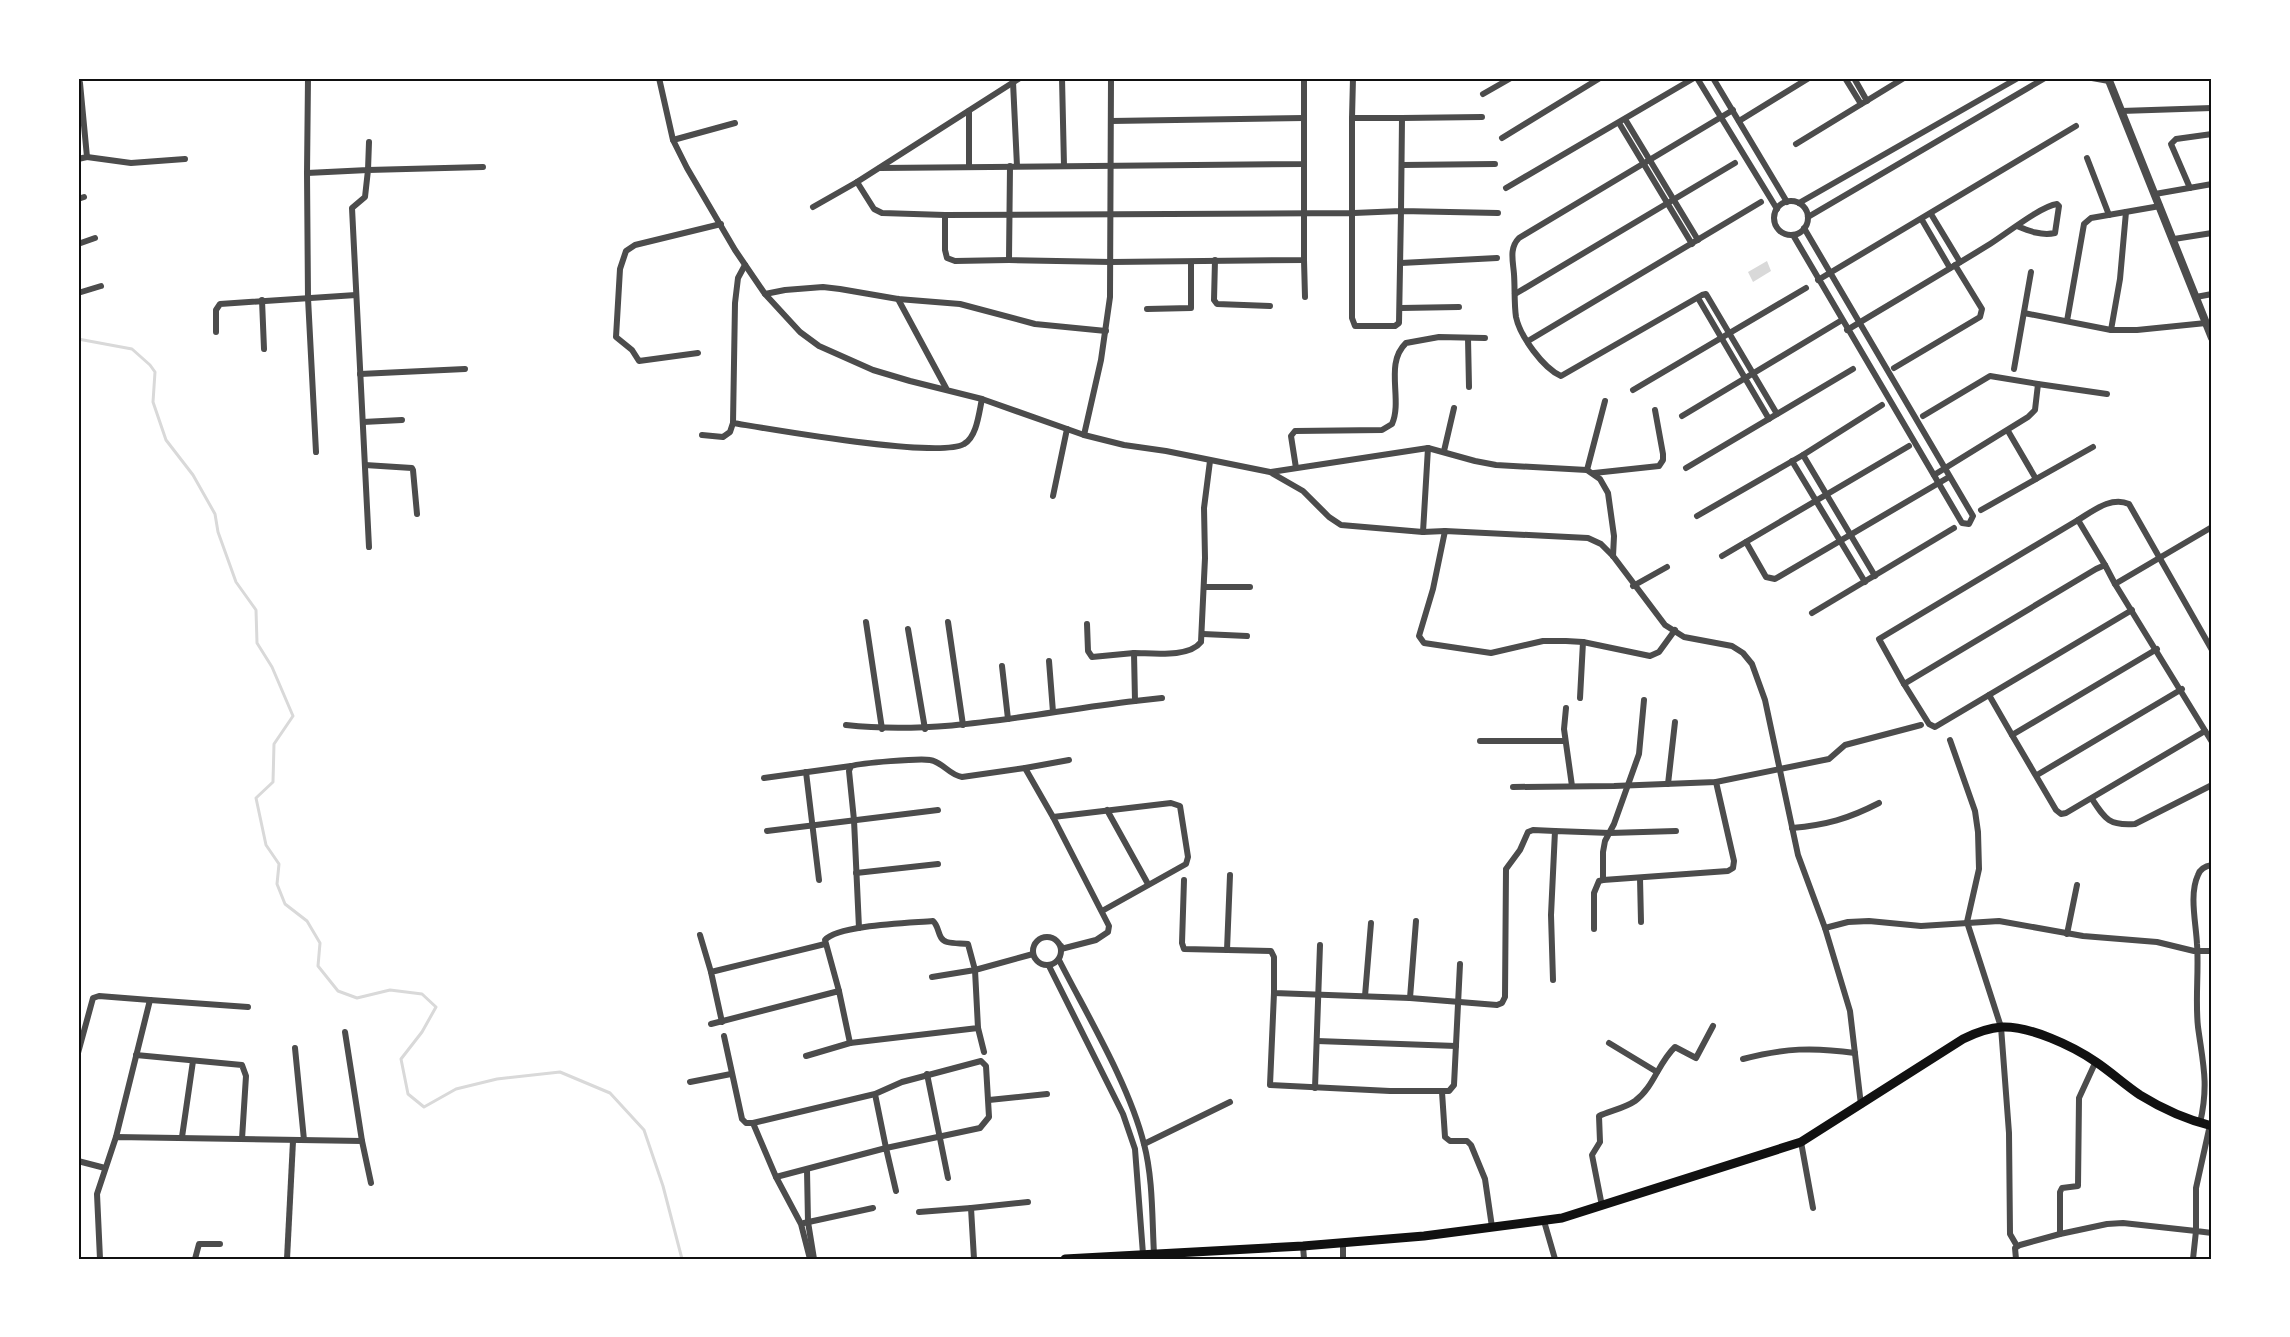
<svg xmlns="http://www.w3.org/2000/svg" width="2290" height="1337" font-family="'Roboto Condensed',sans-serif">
	<rect width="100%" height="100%" fill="#fff"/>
	<path fill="#d9d9d9" d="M1767 261 1771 271 1753 282 1748 272Z"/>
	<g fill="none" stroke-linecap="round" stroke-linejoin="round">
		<path stroke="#d9d9d9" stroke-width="3" d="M78 339 132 349 150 365 155 372 153 402 166 440 193 475 215 514 218 532 236 582 256 610 257 643 272 667 293 716 274 744 273 782 256 798 266 845 279 864 277 884 285 904 307 921 320 943 318 966 338 991 357 998 390 990 422 994 436 1007 422 1032 401 1059 408 1094 424 1107 456 1089 497 1079 560 1072 610 1093 644 1130 663 1186 682 1259"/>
		<g stroke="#4c4c4c" stroke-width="6">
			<path d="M308 78 307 173 368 170 369 142"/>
			<path d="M339 78H368"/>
			<path d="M659 78 673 140 687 168 735 250 765 294 800 332 819 346 873 370 910 381 982 399 1084 435 1124 445 1166 451 1270 472 1303 491 1329 517 1341 525 1423 532 1445 531 1588 538 1601 544 1613 556 1665 625 1684 637 1732 646 1743 653 1752 664 1765 700 1798 855 1825 928 1850 1011 1861 1105"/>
			<path d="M1020 78 857 182 874 209 882 213 945 215 1354 213 1401 211 1402 118H1352V318L1355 326H1395L1399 323 1401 211 1498 213"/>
			<path d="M1062 78 1064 166"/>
			<path d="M1697 78 1777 209"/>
			<path d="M1713 78 1787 202"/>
			<path d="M1845 78 1861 104"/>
			<path d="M1854 78 1867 101"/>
			<path d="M2092 78 2109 81"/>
			<path d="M1013 82 1017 166"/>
			<path d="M1483 94 1511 78"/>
			<path d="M1733 110 1519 238C1509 248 1513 261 1514 274 1515 288 1514 303 1516 317 1520 336 1543 368 1561 376L1702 295 1706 294 1777 414"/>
			<path d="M2121 111 2212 108"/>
			<path d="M1352 118 1353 78"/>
			<path d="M1402 118 1482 117"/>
			<path d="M1625 119 1698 240"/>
			<path d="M1111 121 1304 118"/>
			<path d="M1739 121 1809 78"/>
			<path d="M1619 123 1692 244"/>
			<path d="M1502 138 1600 78"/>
			<path d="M673 140 735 123"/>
			<path d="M1796 144 1904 78"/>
			<path d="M87 157 131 163 185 159"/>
			<path d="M2087 158 2109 215"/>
			<path d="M78 159 87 157 80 83"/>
			<path d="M1402 165 1495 164"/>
			<path d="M969 166V111"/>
			<path d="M1010 166 1009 260 1111 262 1304 260V164"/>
			<path d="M880 168 1304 164V78"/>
			<path d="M307 173 308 298 316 452"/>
			<path d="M1506 188 1694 78"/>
			<path d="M2190 188 2171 144 2176 139 2212 134"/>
			<path d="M2155 194 2212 184"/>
			<path d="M78 199 84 197"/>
			<circle cx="1791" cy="218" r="17"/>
			<path d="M1799 203 2018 78"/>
			<path d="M813 207 857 182"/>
			<path d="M2126 212 2120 279 2111 330H2137L2206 323"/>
			<path d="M1931 214 1960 262"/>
			<path d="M945 215V250L947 258 955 261 1009 260"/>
			<path d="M1808 217 2045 78"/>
			<path d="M1922 220 1950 268"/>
			<path d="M1793 235 1962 523 1969 524 1973 516 1804 228"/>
			<path d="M2174 239 2212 233"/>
			<path d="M78 244 95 238"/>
			<path d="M1215 260 1214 300 1217 304 1270 306"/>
			<path d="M1304 260 1305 297"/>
			<path d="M1401 263 1497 258"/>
			<path d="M745 265 738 278 735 303 733 423C770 429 938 459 964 444 977 437 979 412 982 399"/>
			<path d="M1818 280 2076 126"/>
			<path d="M78 293 101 286"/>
			<path d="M765 294 785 290 823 287 840 289 898 299 960 304 1035 324 1106 331"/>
			<path d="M1515 294 1735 163"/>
			<path d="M2196 297 2212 294"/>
			<path d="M1698 298 1769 419"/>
			<path d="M898 299 946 388"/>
			<path d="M262 300 264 349"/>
			<path d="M1401 308 1459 307"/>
			<path d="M1147 309 1191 308V262"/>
			<path d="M2024 313 2111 330"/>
			<path d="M2067 321 2084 224 2091 218 2160 206"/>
			<path d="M1847 330C1895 301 1943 273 1990 244 2006 234 2041 206 2057 204L2059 206 2055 233C2042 236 2029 231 2017 226"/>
			<path d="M216 332V310L220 304 356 295"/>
			<path d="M1468 338 1469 387"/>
			<path d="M1528 341 1761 202"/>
			<path d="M698 353 639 361 632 350 616 337 620 269 626 251 635 245 721 224"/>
			<path d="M1894 368 1980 317 1982 309 1955 265"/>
			<path d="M2014 369 2031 272"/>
			<path d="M360 374 465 369"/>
			<path d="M1633 390 1806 288"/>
			<path d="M1682 416 1842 320"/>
			<path d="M1923 416 1990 376 2038 384"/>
			<path d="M363 422 402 420"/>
			<path d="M2008 431 2036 479 2093 447"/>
			<path d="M702 435 723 437 730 432 733 423"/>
			<path d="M1084 435 1101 360 1110 297 1111 78"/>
			<path d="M1444 451 1454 408"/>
			<path d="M1803 455 1875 576"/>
			<path d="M1792 461 1865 582"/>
			<path d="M365 465 412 468 413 470 417 514"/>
			<path d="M1296 468 1291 436 1295 431 1382 430 1392 424C1403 399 1384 364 1406 343L1439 337 1485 338"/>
			<path d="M1686 468 1853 369"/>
			<path d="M1587 470 1605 401"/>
			<path d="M1271 472 1428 448 1475 461 1496 465 1587 470 1600 479 1608 493 1614 536 1613 556"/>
			<path d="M1594 473 1659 466 1663 460V454L1655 410"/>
			<path d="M1934 475 2028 417 2035 410 2038 384 2107 394"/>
			<path d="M1053 496 1067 429"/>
			<path d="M1981 510 2036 479"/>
			<path d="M1697 516 1803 455 1882 405"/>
			<path d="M2078 520C2093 511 2111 496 2129 504L2212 650"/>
			<path d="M2212 527 2115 584 2212 742"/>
			<path d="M1445 531 1433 589 1419 636 1424 643 1491 653 1543 641H1566L1583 642 1650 656 1659 652 1675 630"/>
			<path d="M1423 532 1428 448"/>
			<path d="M1746 542 1766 577 1775 579 1949 477"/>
			<path d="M369 547 352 208 365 197 368 170 483 167"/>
			<path d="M1722 556 1909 446"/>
			<path d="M2115 584 2105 565 2096 569 1904 684 1929 724 1935 727 2132 610"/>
			<path d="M1633 586 1667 567"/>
			<path d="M1204 587H1250"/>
			<path d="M1812 613 1954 528"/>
			<path d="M866 622 882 729"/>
			<path d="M948 622 963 725"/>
			<path d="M1087 624 1088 651 1092 657 1134 653"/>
			<path d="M908 629 925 729"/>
			<path d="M1203 634 1247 636"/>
			<path d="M2157 649 2012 735 2056 810 2061 814 2066 813 2205 731"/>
			<path d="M1049 661 1053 712"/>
			<path d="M1002 666 1008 719"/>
			<path d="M1904 684 1879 639 2078 520 2105 565"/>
			<path d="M1989 695 2012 735"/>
			<path d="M1580 698 1583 642"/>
			<path d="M1135 701 1162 698"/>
			<path d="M1566 708 1564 729 1572 786"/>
			<path d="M846 725C943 736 1039 712 1135 701L1134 653C1152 653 1189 658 1201 642L1205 558 1204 508 1210 461"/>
			<path d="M1950 740 1975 811 1978 832 1979 869 1967 922 2001 1027 2009 1133 2010 1234 2017 1246"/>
			<path d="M1480 741H1565"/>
			<path d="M806 772 819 880"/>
			<path d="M2037 775 2182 689"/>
			<path d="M764 778 851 766"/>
			<path d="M1668 784 1675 722"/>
			<path d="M1513 787 1614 786 1716 782 1829 759 1845 745 1921 725"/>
			<path d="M2092 799C2105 819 2109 826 2135 824L2212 785"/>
			<path d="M1107 810 1148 884"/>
			<path d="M1053 817 1171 803 1180 806 1188 857 1186 864 1102 911"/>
			<path d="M1792 828C1826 825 1848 819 1879 803"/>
			<path d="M767 831 938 810"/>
			<path d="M856 873 938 864"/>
			<path d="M1640 878 1641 922"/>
			<path d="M1184 880 1182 943 1184 949 1271 951 1274 957V993L1410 998 1497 1005 1502 1003 1505 997 1506 869 1520 850 1528 832 1533 830 1555 831"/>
			<path d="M1603 880 1728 871 1733 868 1734 861 1716 782"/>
			<path d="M859 928 854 820 849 771 851 766C861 763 920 758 930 760 943 762 949 775 962 777L1025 768"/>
			<path d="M1825 928 1848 922 1869 921 1921 926 1999 921 2083 936 2157 942 2194 951H2212"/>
			<path d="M1594 929V893L1599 881 1603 880V852L1605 841 1614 824 1639 754 1644 700"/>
			<path d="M2067 934 2077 885"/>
			<path d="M700 935 711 972"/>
			<circle cx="1047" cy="951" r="14"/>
			<path d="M1061 946V949L1096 940 1108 932 1109 926 1053 817 1025 768 1069 760"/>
			<path d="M1227 950 1230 875"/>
			<path d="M1059 960C1087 1015 1129 1084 1144 1144 1153 1178 1152 1218 1154 1254"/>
			<path d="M1049 966 1123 1114 1135 1149 1143 1254"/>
			<path d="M1553 980 1551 915 1555 831 1610 833 1676 831"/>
			<path d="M839 991 825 940C838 925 911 923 933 921 940 927 937 939 947 942 954 944 962 943 968 944L975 970 932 977"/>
			<path d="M1274 993 1270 1085 1390 1091H1449L1454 1085 1460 964"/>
			<path d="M1365 996 1371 923"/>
			<path d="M1410 998 1416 921"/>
			<path d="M150 1000 248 1007"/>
			<path d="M722 1022 711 972 825 944"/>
			<path d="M711 1024 839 991 850 1043 978 1028 975 970 1033 954"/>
			<path d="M978 1028 984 1052"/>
			<path d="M724 1036 742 1119 746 1123H753L776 1177 801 1224 810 1259"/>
			<path d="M1317 1041 1456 1046"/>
			<path d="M1609 1043 1657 1072"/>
			<path d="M295 1048 304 1140"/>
			<path d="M78 1053 93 998 99 996 150 1000 116 1137"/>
			<path d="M136 1055 242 1065 246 1076 242 1139"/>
			<path d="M806 1056 850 1043"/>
			<path d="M1743 1059C1785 1048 1813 1047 1855 1053"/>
			<path d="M2096 1061 2079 1098 2078 1186 2062 1188 2060 1192V1234L2107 1224 2123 1223 2196 1231 2193 1259"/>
			<path d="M927 1074 948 1178"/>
			<path d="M690 1082 731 1074"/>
			<path d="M1315 1088 1320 945"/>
			<path d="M1442 1092 1445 1137 1450 1141H1467L1471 1145 1485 1179 1492 1227"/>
			<path d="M989 1100 1047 1094"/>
			<path d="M753 1123 875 1094 902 1082 981 1061 986 1066 989 1117 980 1128 886 1148 875 1094"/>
			<path d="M2200 1123C2209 1084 2203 1064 2198 1027 2195 1000 2199 971 2197 944 2196 923 2189 894 2198 875 2200 869 2206 866 2212 865"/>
			<path d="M2210 1125 2196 1188V1231L2212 1233"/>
			<path d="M182 1137 193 1061"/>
			<path d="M362 1141 371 1183"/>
			<path d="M1801 1142 1813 1208"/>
			<path d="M1144 1144 1230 1102"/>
			<path d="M78 1161 105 1168"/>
			<path d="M807 1170 808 1222 814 1259"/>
			<path d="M776 1177 886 1148 896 1191"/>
			<path d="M1602 1206 1592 1155 1600 1142 1599 1116C1610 1111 1625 1108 1635 1101 1654 1087 1658 1063 1675 1047L1696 1058 1713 1026"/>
			<path d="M919 1212 971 1208"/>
			<path d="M1544 1221 1555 1259"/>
			<path d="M804 1223 873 1208"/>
			<path d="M1303 1246 1304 1259"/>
			<path d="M100 1259 97 1194 116 1137 362 1141 345 1032"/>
			<path d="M195 1259 199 1244H220"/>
			<path d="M287 1259 293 1141"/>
			<path d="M974 1259 971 1208 1028 1202"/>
			<path d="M1343 1259V1243"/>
			<path d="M2016 1259 2015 1248 2020 1245 2060 1234"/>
		</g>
		<path stroke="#4c4c4c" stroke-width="8" d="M2108 78 2212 338"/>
		<path stroke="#111" stroke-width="9" d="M1065 1259 1303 1246 1424 1236 1562 1218 1801 1142 1963 1039C1975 1033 1988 1028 2002 1027 2030 1026 2073 1046 2096 1062 2111 1072 2125 1085 2140 1095 2161 1108 2188 1120 2212 1126"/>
	</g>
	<rect width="2290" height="1337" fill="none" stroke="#ffffff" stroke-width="159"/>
	<rect x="80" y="80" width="2130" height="1178" fill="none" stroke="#111" stroke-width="2"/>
</svg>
